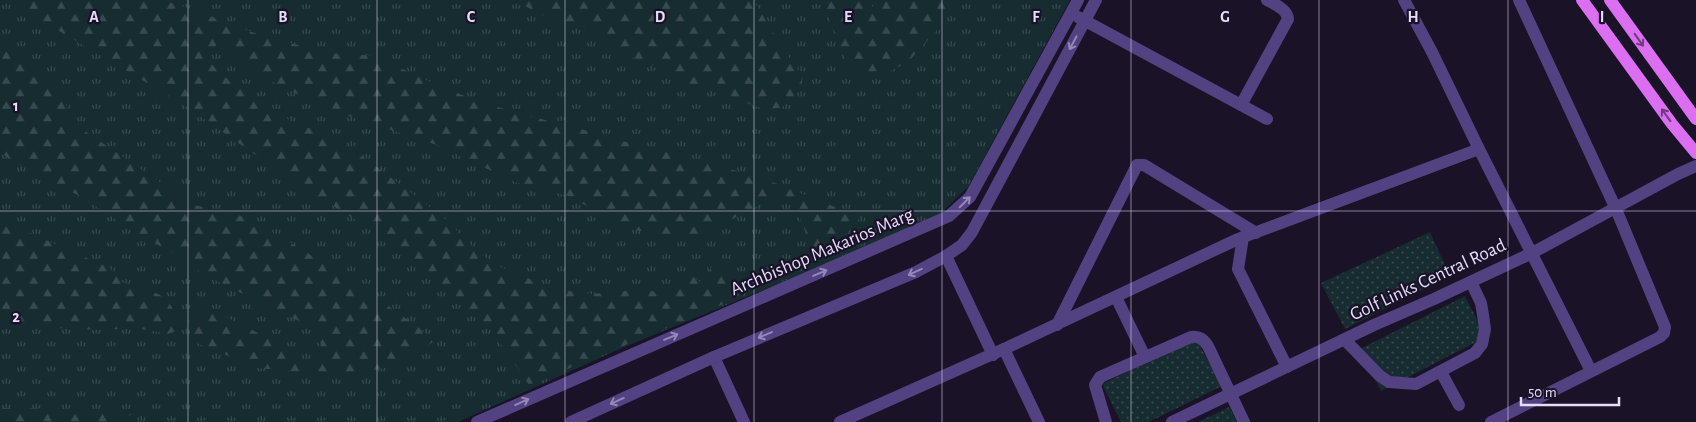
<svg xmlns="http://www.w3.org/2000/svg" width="1696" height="422" font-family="'Alegreya Sans',sans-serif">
	<defs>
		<pattern id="grass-tufts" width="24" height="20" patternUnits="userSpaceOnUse" patternTransform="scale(1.25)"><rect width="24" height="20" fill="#162c30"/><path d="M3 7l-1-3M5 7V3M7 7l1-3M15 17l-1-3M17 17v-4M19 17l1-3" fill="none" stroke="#384a4f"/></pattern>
		<pattern id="forest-firs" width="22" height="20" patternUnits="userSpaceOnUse" patternTransform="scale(1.25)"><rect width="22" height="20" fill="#162c30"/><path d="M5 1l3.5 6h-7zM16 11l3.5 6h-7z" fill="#384a4f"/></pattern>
		<pattern id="park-dots" width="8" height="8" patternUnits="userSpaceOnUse" patternTransform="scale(1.25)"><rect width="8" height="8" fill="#162c30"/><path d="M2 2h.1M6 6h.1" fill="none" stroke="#384a4f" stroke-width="1.8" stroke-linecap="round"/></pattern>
	</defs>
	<rect width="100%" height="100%" fill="#1a1227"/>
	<path fill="url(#grass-tufts)" d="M0 0H1070L968 187 937 217 927 223 622 348 458 422H0Z"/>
	<g fill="url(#forest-firs)">
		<path d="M13 0H162L197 11 260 35 328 53 378 56 416 76 472 99 524 115 554 122 565 120 581 129 607 137 760 177 860 217C848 237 828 247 810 261L806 234 796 205 782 196 771 199 715 228 691 237 654 234 618 226 572 197 515 182 437 145 327 109 259 75 231 54 220 43 208 51 206 59 233 84 248 90 283 116 296 124 322 132 370 162 443 217 479 253 501 267 527 278 551 287 570 291 592 294 645 289 655 292 692 276 700 282 707 277 711 267 718 264 742 277 746 283 743 296 529 385 488 326 383 237 286 176 181 103 39 19Z"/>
		<path d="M508 0H751L755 3C770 27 784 54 803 75L801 88 790 102 780 108 765 109 754 106 711 88 693 85 673 78 655 66 626 55 584 27 566 25 549 18 525 6Z"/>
		<path d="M823 0H863L870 8 883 0H953L945 21 908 62 879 77 863 79 847 63 837 42Z"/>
		<path d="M0 47 59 91 67 106 64 117 194 205 246 217 303 250 377 298 422 330 433 342 413 356 392 366 365 372 334 373 292 371 258 368 194 342 190 332 188 314 194 310 205 309 220 314 278 343 296 358 312 360 321 355 322 340 328 328 302 322 283 314 201 273 189 262 138 234 85 199 11 160 0 152Z"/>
		<path d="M0 220 110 268C114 273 118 280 124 283 134 289 147 289 158 294 172 300 178 317 176 331L168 334 135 328 104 330 69 329 0 321Z"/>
		<path d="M0 408 138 410 120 422H0Z"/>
	</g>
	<g fill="url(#park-dots)">
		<path d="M1430 232 1450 276 1345 329 1321 283Z"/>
		<path d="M1465 296 1486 337 1381 391 1360 349Z"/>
		<path d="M1196 339 1222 386 1149 422H1121L1102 384Z"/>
		<path d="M1229 407 1237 422H1198Z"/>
	</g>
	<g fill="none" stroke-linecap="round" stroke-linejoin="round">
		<g stroke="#524281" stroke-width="12">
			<path d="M1404 0 1432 52 1479 149 1591 371"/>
			<path d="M1078 17 1267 119"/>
			<path d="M1241 105 1288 19C1287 9 1276 5 1267 0"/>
			<path d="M1243 237 1238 269 1287 367"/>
			<path d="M946 256 993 355"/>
			<path d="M1116 297 1145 357"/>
			<path d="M1057 325 1137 165H1144L1256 233"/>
			<path d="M1345 340 1380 376 1389 382 1416 384 1475 353 1482 344 1485 329 1483 315 1481 303 1471 282"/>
			<path d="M1004 349 1039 422"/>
			<path d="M714 357 744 422"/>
			<path d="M1441 372 1459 405"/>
			<path d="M477 422 949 216 970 197 1078 0"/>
			<path d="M571 422 714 357 916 272 946 256 962 245 972 232 1096 0"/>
			<path d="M840 422 1004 349 1238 239 1479 149"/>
			<path d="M1106 422 1095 385 1100 377 1191 337C1200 336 1203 339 1208 346L1244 422"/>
			<path d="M1172 422 1374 325 1434 299 1532 253 1678 174 1696 166"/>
			<path d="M1491 422 1660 337 1664 333 1665 327 1616 209 1519 0"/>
		</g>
		<g stroke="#db6ef1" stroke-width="12">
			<path d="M1582 0 1672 124 1696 153"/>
			<path d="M1610 0 1696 119"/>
		</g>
	</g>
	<defs><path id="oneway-shaft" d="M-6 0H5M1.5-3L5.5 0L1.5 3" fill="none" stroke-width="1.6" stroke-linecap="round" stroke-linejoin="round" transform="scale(1.25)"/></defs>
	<g stroke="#713b82">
		<use href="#oneway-shaft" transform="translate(1639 40) rotate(55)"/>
		<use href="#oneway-shaft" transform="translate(1666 115) rotate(-126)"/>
	</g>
	<g stroke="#9587b8">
		<use href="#oneway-shaft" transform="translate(1073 43) rotate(118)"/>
		<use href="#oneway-shaft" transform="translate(965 202) rotate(-45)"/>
		<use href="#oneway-shaft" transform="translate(915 272) rotate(155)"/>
		<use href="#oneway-shaft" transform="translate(820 273) rotate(-23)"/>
		<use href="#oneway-shaft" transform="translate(765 335) rotate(157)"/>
		<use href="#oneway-shaft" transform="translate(671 337) rotate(-23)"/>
		<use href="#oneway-shaft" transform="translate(617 401) rotate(156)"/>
		<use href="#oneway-shaft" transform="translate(522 402) rotate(-24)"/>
	</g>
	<path fill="none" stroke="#e6dcfb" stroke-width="1" stroke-opacity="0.55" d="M188 0V422M377 0V422M565 0V422M754 0V422M942 0V422M1131 0V422M1319 0V422M1508 0V422M0 211H1696"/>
	<g text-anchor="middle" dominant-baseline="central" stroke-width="4.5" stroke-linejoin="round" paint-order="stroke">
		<g font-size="19" fill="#e6dcfb" stroke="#1a1227">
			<text transform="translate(822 252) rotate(-23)">Archbishop Makarios Marg</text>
			<text transform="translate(1428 280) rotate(-25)">Golf Links Central Road</text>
		</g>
	</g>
	<g font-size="16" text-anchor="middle" font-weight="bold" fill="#e6dcfb" stroke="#1a1227" stroke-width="4.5" stroke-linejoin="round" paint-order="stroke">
		<text x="94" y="22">A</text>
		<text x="283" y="22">B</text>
		<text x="471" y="22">C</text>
		<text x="660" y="22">D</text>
		<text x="848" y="22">E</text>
		<text x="1036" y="22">F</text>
		<text x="1225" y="22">G</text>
		<text x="1413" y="22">H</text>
		<text x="1602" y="22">I</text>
		<text x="16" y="111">1</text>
		<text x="16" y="322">2</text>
	</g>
	<path d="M1521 397v8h98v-8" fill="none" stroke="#e6dcfb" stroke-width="2.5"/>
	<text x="1528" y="397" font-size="15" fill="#e6dcfb" stroke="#1a1227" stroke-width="4" paint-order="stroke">50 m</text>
</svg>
